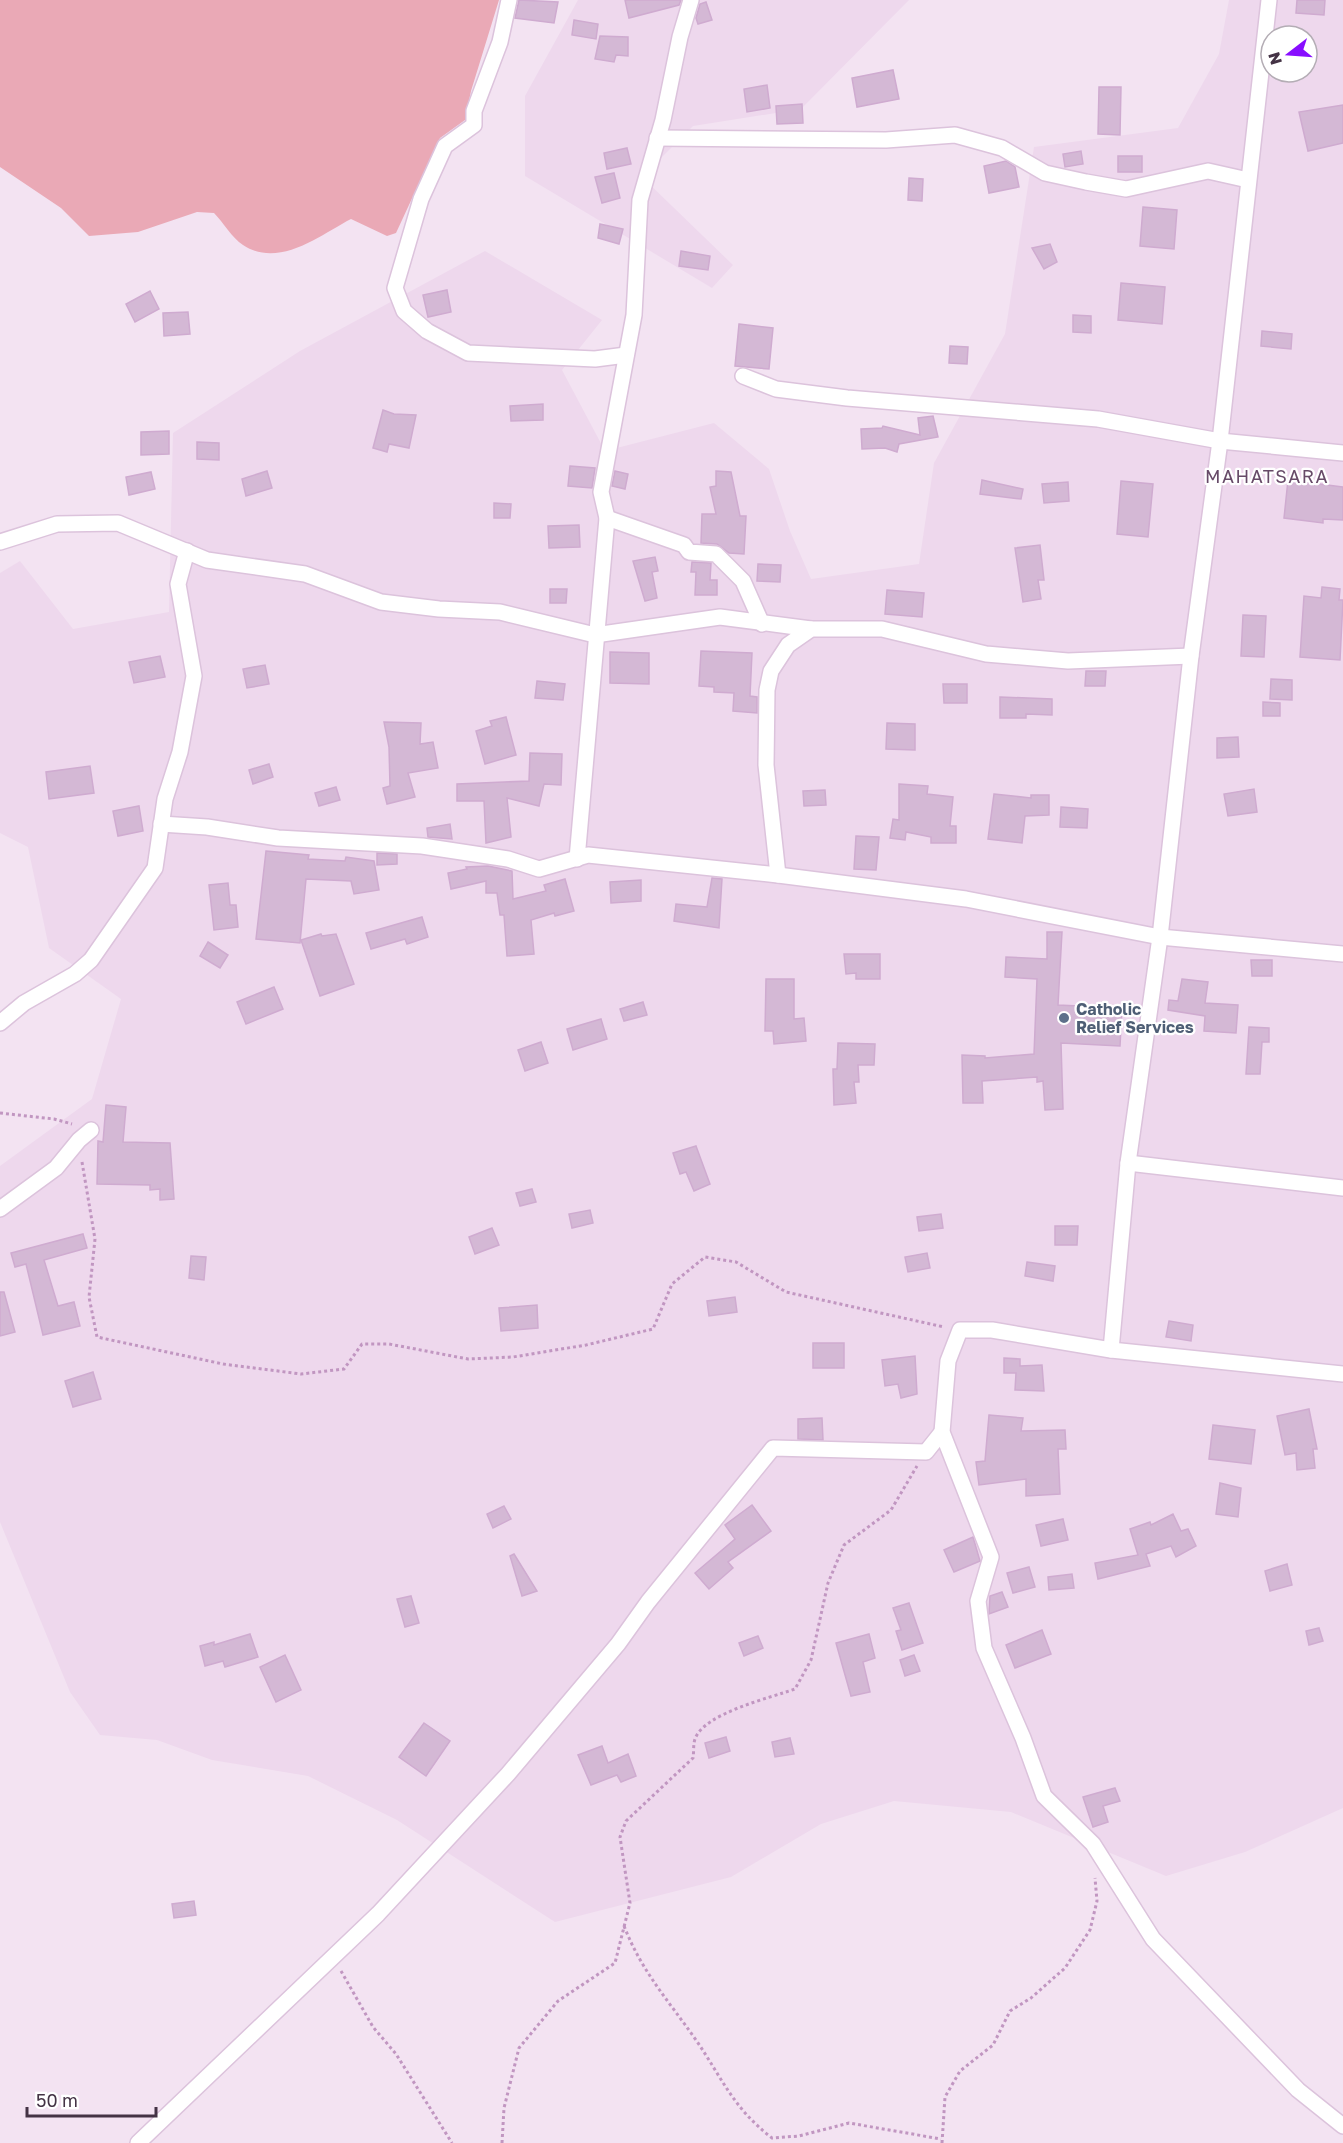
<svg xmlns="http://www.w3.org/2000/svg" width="1343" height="2143" font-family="'Golos Text',sans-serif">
	<rect width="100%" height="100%" fill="#f3e3f2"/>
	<g fill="#eed8ed" fill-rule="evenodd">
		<path d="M578 0H909L801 109 693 126 642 177 733 265 712 288 525 176V96Z"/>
		<path d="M1229 0H1343V1808L1245 1852 1166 1876 1011 1812 894 1801 821 1824 731 1877 555 1922 397 1820 308 1776 212 1760 157 1740 100 1735 70 1692 0 1522V1166L92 1099 121 999 49 948 28 847 0 833V573L20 561 73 629 169 612 173 433 300 351 485 251 602 320 562 370 605 451 714 423 769 469 790 531 811 579 919 564 934 463 1005 334 1034 147 1178 128 1219 54ZM1271 36H1307V72H1271Z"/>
	</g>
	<path fill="#eaa9b6" d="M0 0H499L471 91 465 120 440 138 396 233 387 236 351 219C320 235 279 269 243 245 232 238 223 222 214 213L197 212 138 232 89 236 61 208 0 167Z"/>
	<g fill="#d4b8d5" stroke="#cfabd0" stroke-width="1.5">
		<path d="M519 0 558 2 554 23 515 18Z"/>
		<path d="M625 0H681L679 5 629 18Z"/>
		<path d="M1297 0H1325L1324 15 1296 13Z"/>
		<path d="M706 2 712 20 698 24 696 18 700 4Z"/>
		<path d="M574 20 598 24 596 39 572 35Z"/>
		<path d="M600 36 628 37V56L616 55 614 62 595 59Z"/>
		<path d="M893 70 899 99 857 107 852 78Z"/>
		<path d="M767 85 770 108 747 112 744 89Z"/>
		<path d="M1099 87H1121L1120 135 1098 134Z"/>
		<path d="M802 104 803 123 777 124 776 106Z"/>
		<path d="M1343 105V143L1308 151 1299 112Z"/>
		<path d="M627 148 631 164 607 169 604 153Z"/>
		<path d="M1081 151 1083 164 1065 167 1063 154Z"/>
		<rect x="1118" y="156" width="24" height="16"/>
		<path d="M1006 161 1015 167 1019 187 989 193 984 166Z"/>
		<path d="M614 173 620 198 602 203 595 177Z"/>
		<path d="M909 178 923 179 922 201 908 200Z"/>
		<path d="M1143 207 1177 210 1174 249 1140 246Z"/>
		<path d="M600 224 623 229 619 244 598 238Z"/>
		<path d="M1050 244 1057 262 1044 269 1032 248Z"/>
		<path d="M681 251 710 256 708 270 679 266Z"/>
		<path d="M1121 283 1165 287 1162 324 1118 320Z"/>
		<path d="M447 290 451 312 428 317 423 295Z"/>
		<path d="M150 291 159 309 135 322 126 304Z"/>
		<path d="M188 312 190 334 164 336 163 313Z"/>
		<path d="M1073 315 1091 316V333L1073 332Z"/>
		<path d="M739 324 773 328 769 369 735 366Z"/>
		<path d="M1262 331 1292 334 1291 349 1261 346Z"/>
		<path d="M950 346 968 347 967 364 949 363Z"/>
		<path d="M543 404V420L511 421 510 406Z"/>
		<path d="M383 410 394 414 416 415 409 448 389 444 387 452 373 448Z"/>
		<path d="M933 416 938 437 899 444 897 452 885 448 862 449 861 429 882 428 883 426 920 435 918 418Z"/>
		<path d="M169 431V454L141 455V432Z"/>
		<path d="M197 442 219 443V460L197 459Z"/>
		<path d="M570 466 595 468 592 488 568 486Z"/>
		<path d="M267 471 272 488 246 496 242 479Z"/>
		<path d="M615 471 628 474 625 489 612 486Z"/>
		<path d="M716 471 731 472 740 516H746L744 554 729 553 717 544 701 543 702 514H716L710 487 716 486Z"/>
		<path d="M151 472 155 489 129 495 126 477Z"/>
		<path d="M982 480 1023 489 1021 499 980 494Z"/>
		<path d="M1288 480 1343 487V520L1323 519V523L1284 518Z"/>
		<path d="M1121 481 1153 484 1148 537 1117 534Z"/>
		<path d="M1068 482 1069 501 1044 503 1042 484Z"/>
		<path d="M494 503 511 504 510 518H494Z"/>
		<path d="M579 525 580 547 549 548 548 526Z"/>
		<path d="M1040 545 1044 580H1038L1041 599 1023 602 1015 548Z"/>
		<path d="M655 557 658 571 652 572 657 598 645 601 633 561Z"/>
		<path d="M692 562 711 563 710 580H717V595H695L696 572H691Z"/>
		<path d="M758 564 781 565 780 582 757 581Z"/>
		<path d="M1322 587 1340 589 1339 600H1343L1340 660 1300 657 1304 596 1321 598Z"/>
		<path d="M550 589H567L566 603H550Z"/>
		<path d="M887 590 924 593 922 617 885 614Z"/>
		<path d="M1243 615 1266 616 1264 657 1241 656Z"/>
		<path d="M701 651 752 653 750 696 757 697V713L733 711 734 693 714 692V687L699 686Z"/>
		<path d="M610 652 649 653V684L610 683Z"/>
		<path d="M160 656 165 677 134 683 129 662Z"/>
		<path d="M265 665 269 684 247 688 243 669Z"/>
		<path d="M1086 671H1106L1105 686H1085Z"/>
		<path d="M1271 679 1292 680V700L1270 699Z"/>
		<path d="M537 681 565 684 563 700 535 698Z"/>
		<path d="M943 684H967V703H944Z"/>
		<path d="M1000 697 1052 699V715L1026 714V718H1000Z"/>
		<path d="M1263 702 1280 703V716H1263Z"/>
		<path d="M506 717 516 755 485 764 476 731 492 726 490 721Z"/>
		<path d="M384 722 421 723 420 744 433 742 438 768 408 773 415 797 387 804 383 788 390 786 389 747Z"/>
		<path d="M887 723 915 724V750L886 749Z"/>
		<path d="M1238 737 1239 757 1217 758V738Z"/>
		<path d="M530 753 562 754 561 785 544 784 539 806 507 798 511 837 486 843 484 801H457V784L529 781Z"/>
		<path d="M269 764 273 777 253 784 249 770Z"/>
		<path d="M90 766 94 793 49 799 46 772Z"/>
		<path d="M899 784 928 786 927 794 953 797 950 826H956V843H931V837L906 832 905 840 890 838 893 819 899 820Z"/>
		<path d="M336 787 340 800 319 806 315 793Z"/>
		<path d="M1254 789 1257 812 1228 816 1224 794Z"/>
		<path d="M825 790 826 805 804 806 803 791Z"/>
		<path d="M994 794 1031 798V795H1049V815L1025 816 1022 843 988 839Z"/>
		<path d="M139 806 143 831 118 836 113 811Z"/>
		<path d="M1061 807 1088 809 1087 828 1060 827Z"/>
		<path d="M450 824 452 839 428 837 427 828Z"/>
		<path d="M856 836 879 837 876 870 854 869Z"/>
		<path d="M266 851 309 855 308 859 345 861 346 857 374 861 379 890 354 894 351 881 306 879 300 943 256 939Z"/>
		<path d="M377 853 397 854V864L377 865Z"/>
		<path d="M488 866 512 871 513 899 546 891 544 885 565 879 574 911 555 916 554 913 531 920 534 954 507 956 504 915H500L497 893H486V881L451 889 448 873 467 869 466 867Z"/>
		<path d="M712 878 722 879 719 928 674 921 676 904 707 907Z"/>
		<path d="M641 880V901L611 903 610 882Z"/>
		<path d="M228 883 230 905H236L238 927 214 930 209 885Z"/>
		<path d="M422 917 428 937 407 944 405 939 371 949 366 933Z"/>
		<path d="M1047 932H1062L1058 1005 1122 1008 1120 1046 1061 1043 1063 1109 1045 1110 1043 1081 1037 1082V1077L982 1081 983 1103H963L962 1055 985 1056V1058L1034 1054 1037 979 1005 977 1006 957 1047 959Z"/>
		<path d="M321 934 322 936 336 934 354 984 320 996 301 940Z"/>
		<path d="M208 942 228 955 220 968 200 956Z"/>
		<path d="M844 954H880V979H856V973L846 974Z"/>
		<path d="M1251 960H1272V976H1252Z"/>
		<path d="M766 979H794V1019L804 1018 806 1041 774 1044 773 1031H765Z"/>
		<path d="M1182 979 1208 982 1205 1003 1238 1005 1236 1033 1204 1031 1205 1016 1168 1010 1169 1000 1178 1001Z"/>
		<path d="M274 987 283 1009 246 1024 237 1002Z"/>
		<path d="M643 1002 647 1015 624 1021 620 1009Z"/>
		<path d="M601 1019 607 1039 573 1050 567 1029Z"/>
		<path d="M1249 1027 1269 1028V1042H1262L1260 1074H1246Z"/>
		<path d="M541 1042 548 1063 525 1071 518 1050Z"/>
		<path d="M838 1043 875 1044 874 1065H858L859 1082H854L856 1103 834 1105 833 1069H837Z"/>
		<path d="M106 1105 126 1107 123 1142 170 1143 174 1199 160 1200V1189L150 1190V1185L97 1184 98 1141 103 1142Z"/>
		<path d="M696 1146 710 1184 694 1191 686 1172 680 1174 673 1153Z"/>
		<path d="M532 1189 536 1202 520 1206 516 1193Z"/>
		<path d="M590 1210 593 1223 572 1228 569 1214Z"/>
		<path d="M941 1214 943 1228 919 1231 917 1217Z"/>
		<path d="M1055 1226H1078L1077 1245H1055Z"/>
		<path d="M492 1228 499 1245 475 1254 469 1237Z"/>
		<path d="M83 1234 87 1248 44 1260 58 1306 74 1302 80 1326 43 1335 26 1264 15 1267 11 1253Z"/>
		<path d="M927 1253 930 1268 908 1272 905 1257Z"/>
		<path d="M191 1256 206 1257 204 1280 189 1278Z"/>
		<path d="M1027 1262 1055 1266 1053 1281 1025 1276Z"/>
		<path d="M0 1292H4L15 1332 0 1336Z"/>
		<path d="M735 1297 737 1312 709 1316 707 1301Z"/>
		<path d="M537 1305 538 1328 501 1331 499 1308Z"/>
		<path d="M1169 1321 1193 1325 1191 1341 1166 1337Z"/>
		<rect x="813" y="1343" width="31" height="25"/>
		<path d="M915 1356 917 1394 901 1398 898 1384 885 1386 882 1360Z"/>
		<path d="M1004 1358 1020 1359V1366L1042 1365 1044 1391 1015 1390 1016 1373H1004Z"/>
		<path d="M93 1372 101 1399 73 1407 65 1381Z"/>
		<path d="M1309 1409 1317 1449H1313L1315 1468 1297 1470 1296 1453 1285 1455 1277 1416Z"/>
		<path d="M989 1415 1023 1418 1021 1431 1065 1430 1066 1449H1058L1060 1494 1026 1496V1479L979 1485 976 1462 985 1461Z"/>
		<path d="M822 1418 823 1440 798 1439V1419Z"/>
		<path d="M1213 1425 1255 1430 1251 1464 1209 1459Z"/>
		<path d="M1220 1483 1241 1488 1238 1517 1216 1514Z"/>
		<path d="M752 1505 771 1531 728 1562 733 1568 709 1589 695 1573 735 1539 725 1525Z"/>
		<path d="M504 1506 511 1519 493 1528 487 1514Z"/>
		<path d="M1173 1514 1181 1531 1188 1529 1196 1546 1176 1557 1171 1546 1146 1554 1150 1566 1098 1579 1095 1563 1138 1555 1130 1529 1150 1522 1151 1525Z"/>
		<path d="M1063 1519 1068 1540 1041 1546 1036 1525Z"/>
		<path d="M973 1537 980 1561 954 1572 944 1550Z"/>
		<path d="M514 1554 537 1591 522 1596 510 1556Z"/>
		<path d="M1287 1564 1292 1585 1270 1591 1265 1571Z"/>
		<path d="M1029 1567 1035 1587 1013 1593 1007 1573Z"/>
		<path d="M1072 1574 1074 1588 1049 1590 1048 1577Z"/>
		<path d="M1002 1592 1008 1607 989 1614 990 1596Z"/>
		<path d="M411 1596 419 1623 405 1627 397 1599Z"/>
		<path d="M909 1603 923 1643 902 1650 896 1631 901 1630 893 1608Z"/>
		<path d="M1319 1628 1323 1641 1309 1645 1306 1631Z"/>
		<path d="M1042 1630 1051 1654 1015 1668 1006 1645Z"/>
		<path d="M250 1634 258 1657 225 1667 223 1661 205 1666 200 1646 214 1642V1645Z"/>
		<path d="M869 1634 875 1658 863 1662 870 1692 851 1696 836 1643Z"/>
		<path d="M758 1636 763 1648 744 1656 739 1643Z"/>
		<path d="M285 1655 301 1690 276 1702 260 1667Z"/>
		<path d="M914 1655 920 1671 905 1676 900 1660Z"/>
		<path d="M424 1723 450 1741 426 1776 399 1757Z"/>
		<path d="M726 1737 730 1751 709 1758 705 1743Z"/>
		<path d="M790 1738 794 1754 775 1757 772 1742Z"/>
		<path d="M602 1746 608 1763 628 1754 636 1776 621 1782 617 1775 591 1785 578 1755Z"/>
		<path d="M1115 1788 1120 1801 1103 1806 1108 1822 1093 1827 1083 1797Z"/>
		<path d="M194 1901 196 1915 174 1918 172 1904Z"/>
	</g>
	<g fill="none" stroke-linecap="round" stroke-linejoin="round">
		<defs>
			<g id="street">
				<path d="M509 0 500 42 474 111V125L445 146 421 199 395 288 404 311 427 331 468 353 595 359 626 355"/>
				<path d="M657 138 886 140 955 135 1002 148 1045 173 1086 182 1126 189 1208 171 1248 180"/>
				<path d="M743 376 776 389 847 398 1098 419 1220 441 1343 453"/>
				<path d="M607 518 684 545 689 552 716 554 743 581 762 624"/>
				<path d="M0 542 57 524 118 523 207 560 305 574 381 602 439 609 500 612 595 635 720 617 811 629"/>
				<path d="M161 824 207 827 278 838 422 846 508 859 539 869 588 855 778 875 966 899 1160 937 1343 954"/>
				<path d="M577 859 607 518 601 492 634 315 640 200 663 120 680 37 691 0"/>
				<path d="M778 875 766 765 767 690 771 671 788 645 811 629H882L986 654 1068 661 1191 656"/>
				<path d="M0 1023 24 1003 75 974 91 960 155 868 165 799 180 752 194 676 178 584 187 551"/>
				<path d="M1128 1163 1343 1188"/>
				<path d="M0 1209 56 1168 79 1140 91 1130"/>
				<path d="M1111 1350 1128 1163 1160 937 1191 656 1220 441 1269 0"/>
				<path d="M1343 1374 1111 1350 992 1330H960L948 1361 942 1432 991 1557 978 1601 984 1648 1023 1738 1044 1796 1093 1844 1153 1939 1298 2090 1343 2126"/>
				<path d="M138 2143 378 1914 508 1774 618 1644 648 1602 773 1448 926 1452 942 1432"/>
			</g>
		</defs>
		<use href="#street" stroke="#dcc3dc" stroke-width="18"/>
		<g stroke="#c196c1" stroke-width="3" stroke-dasharray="3 3" stroke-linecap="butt">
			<path d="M0 1113 54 1119 72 1124"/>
			<path d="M82 1162 95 1239 89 1297 97 1337 223 1364 301 1374 344 1369 362 1344H389L468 1359 513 1357 586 1345 653 1329 672 1284 705 1257 736 1262 786 1292 944 1327"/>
			<path d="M624 1926C642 1972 668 2000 696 2040 722 2078 733 2108 772 2138L799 2136 849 2123 941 2139"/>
			<path d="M341 1971 373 2027 396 2054 452 2143"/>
			<path d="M502 2143 504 2108 519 2048 558 2001 615 1963 630 1903 620 1837 626 1821 693 1758C694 1752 693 1745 695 1739 704 1713 770 1698 795 1689L811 1660 828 1583 844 1545 891 1510 917 1466"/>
			<path d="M942 2143 945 2097 960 2071 993 2045 1010 2011 1031 1998 1065 1968 1090 1930 1097 1901 1095 1878"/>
		</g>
		<use href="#street" stroke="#fff" stroke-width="15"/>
	</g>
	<circle fill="#5c6f8a" stroke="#fff" stroke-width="2" cx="1064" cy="1018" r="6"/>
	<g text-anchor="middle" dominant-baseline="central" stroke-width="4.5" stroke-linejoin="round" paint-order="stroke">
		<g font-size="16" font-weight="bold" fill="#4e5e75" stroke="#fff" text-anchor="start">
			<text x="1076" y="1009">Catholic<tspan x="1076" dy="18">Relief Services</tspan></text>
		</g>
		<g font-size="18" letter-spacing="1.5" fill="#674a68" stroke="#fff">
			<text x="1267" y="476">MAHATSARA</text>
		</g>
	</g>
	<g transform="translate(1289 54) rotate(253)"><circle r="28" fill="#ffffff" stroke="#b4adb5" stroke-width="1.5"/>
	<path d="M0-4.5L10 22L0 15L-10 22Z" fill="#880eff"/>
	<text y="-9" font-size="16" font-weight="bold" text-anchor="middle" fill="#443345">N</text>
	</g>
	<path d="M27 2107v9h129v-9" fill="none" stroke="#443345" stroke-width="3"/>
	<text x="36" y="2107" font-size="18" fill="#443345" stroke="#ffffff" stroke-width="4.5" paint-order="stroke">50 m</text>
</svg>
